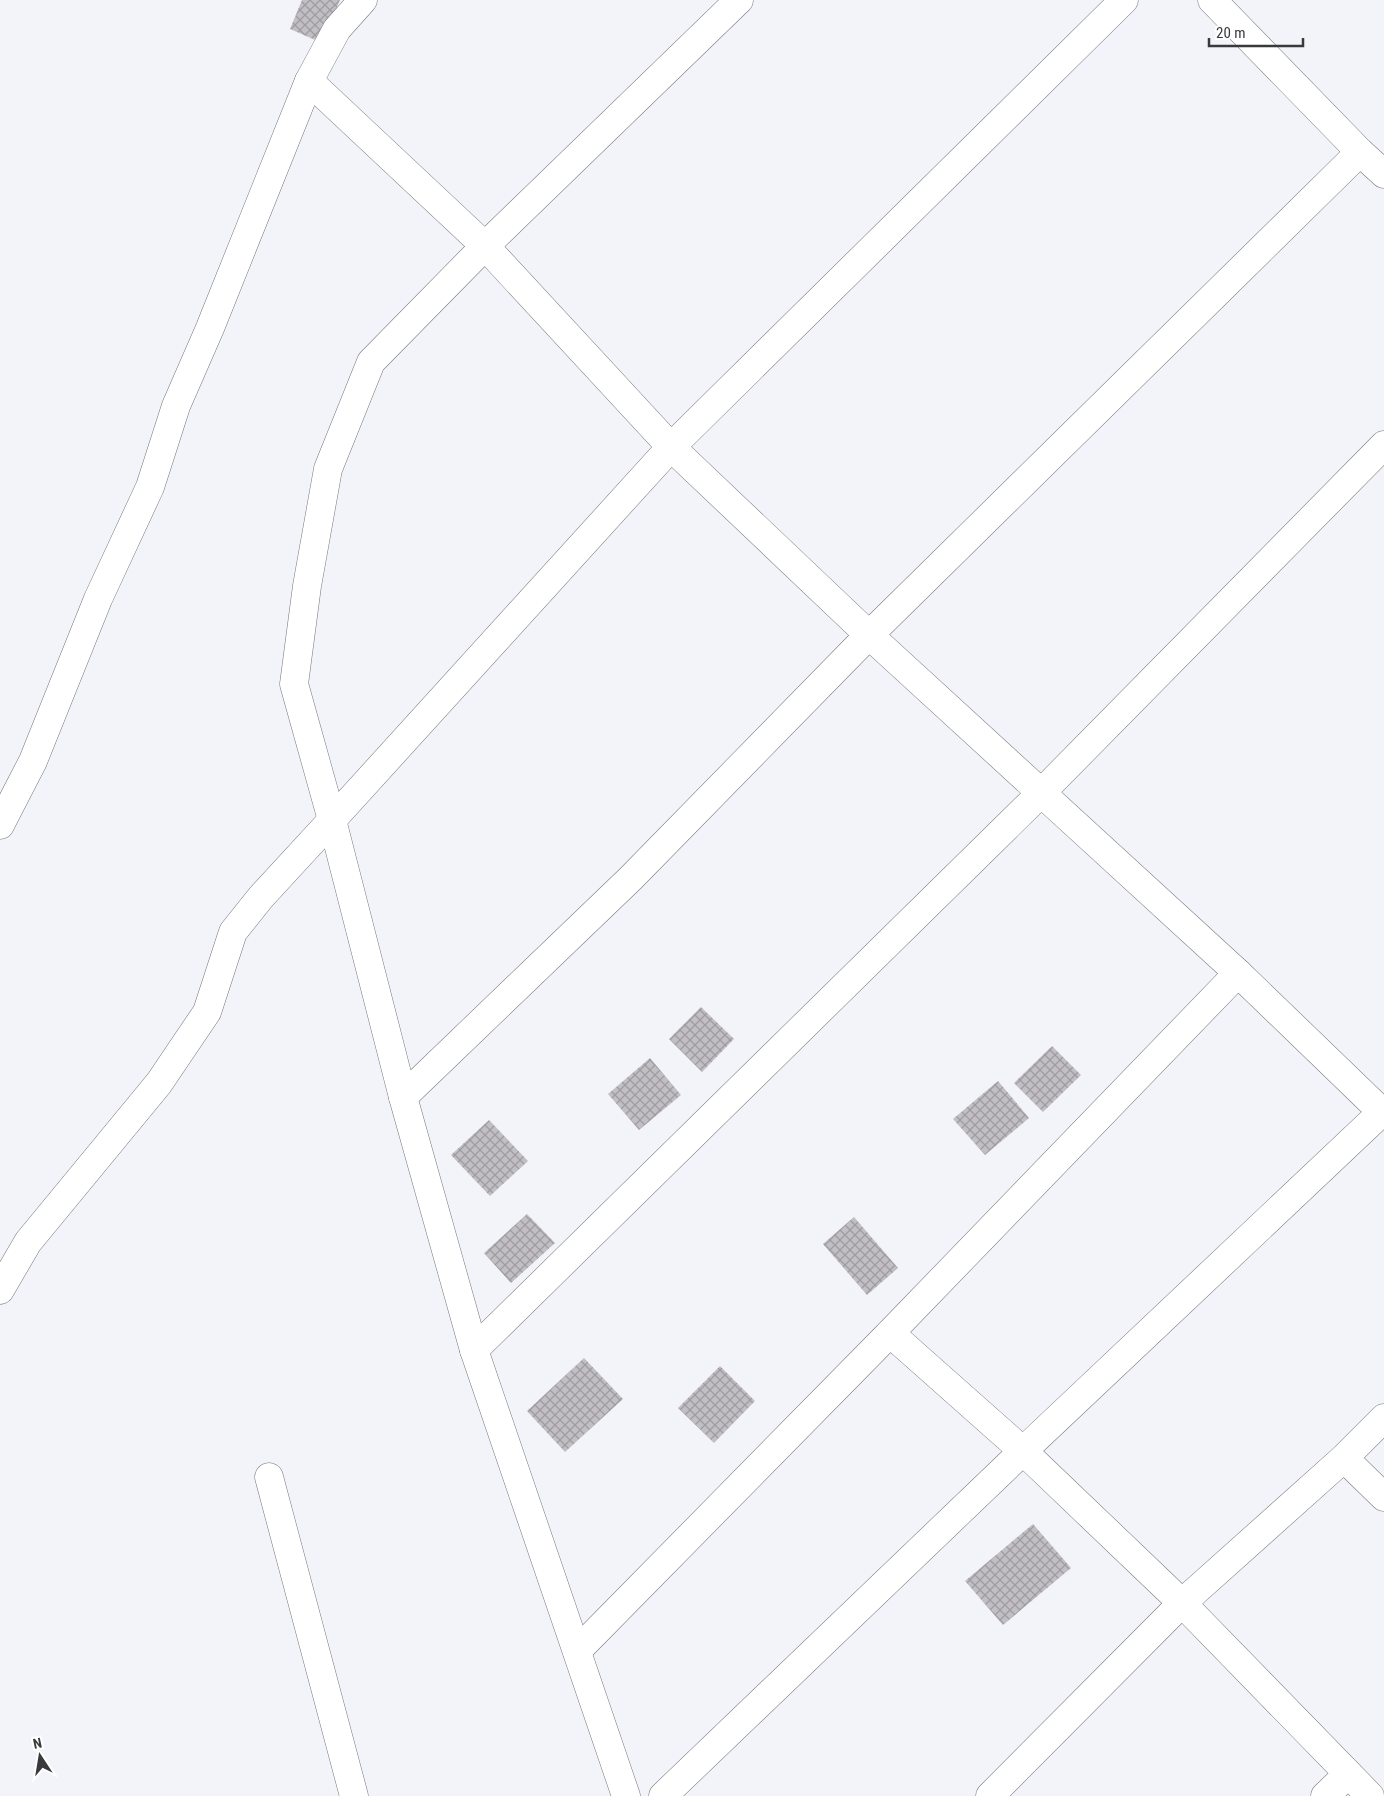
<svg xmlns="http://www.w3.org/2000/svg" width="1384" height="1796" font-family="'Roboto Condensed',sans-serif">
	<defs>
		<pattern id="building-cross-hatch" width="8" height="8" patternUnits="userSpaceOnUse" patternTransform="scale(1.25)"><rect width="8" height="8" fill="#c1bfc4"/><path d="M0 0l8 8M0 8l8-8" fill="none" stroke="#9e9ca0"/></pattern>
	</defs>
	<rect width="100%" height="100%" fill="#f2f4f9"/>
	<g fill="url(#building-cross-hatch)">
		<path d="M302 0H340L322 43 290 29Z"/>
		<path d="M701 1007 734 1039 702 1072 669 1039Z"/>
		<path d="M1052 1046 1081 1075 1043 1112 1014 1083Z"/>
		<path d="M650 1058 681 1095 639 1130 608 1094Z"/>
		<path d="M998 1081 1029 1118 985 1155 953 1119Z"/>
		<path d="M489 1120 528 1161 490 1196 451 1155Z"/>
		<path d="M527 1214 555 1243 511 1283 484 1253Z"/>
		<path d="M854 1217 898 1268 867 1295 823 1244Z"/>
		<path d="M584 1358 623 1399 565 1452 527 1411Z"/>
		<path d="M720 1366 755 1401 714 1443 678 1408Z"/>
		<path d="M1033 1524 1071 1568 1003 1625 965 1581Z"/>
	</g>
	<g fill="none" stroke-linecap="round" stroke-linejoin="round">
		<defs>
			<g id="minor">
				<path d="M1212 0 1360 152 1384 174"/>
				<path d="M309 81 485 246 671 447 869 635 1238 973 1384 1114"/>
				<path d="M0 825 33 761 98 599 150 487 176 406 210 328 309 81 337 29 363 0"/>
				<path d="M403 1097 631 878 869 635 1360 152"/>
				<path d="M0 1290 28 1242 159 1083 207 1012 233 932 261 897 332 820 671 447 1124 0"/>
				<path d="M890 1333 1023 1451 1182 1603 1370 1796"/>
				<path d="M474 1350 1042 792 1384 445"/>
				<path d="M1344 1458 1384 1497"/>
				<path d="M269 1477 354 1796"/>
				<path d="M577 1651 890 1333 1238 973"/>
				<path d="M626 1796 474 1350 403 1097 332 820 294 684 307 586 328 469 371 362 485 246 739 0"/>
				<path d="M663 1796 1023 1451 1382 1112"/>
				<path d="M990 1796 1182 1603 1344 1458 1384 1418"/>
				<path d="M1325 1796 1348 1774"/>
			</g>
		</defs>
		<use href="#minor" stroke="#75777b" stroke-width="29"/>
		<use href="#minor" stroke="#fff" stroke-width="28"/>
	</g>
	<g transform="translate(40 1756) rotate(348)" stroke="#ffffff" stroke-width="4" paint-order="stroke">
	<path d="M0-4L9 19L0 12L-9 19Z" fill="#39393c"/>
	<text y="-8" font-size="14" font-weight="bold" text-anchor="middle" fill="#39393c">N</text>
	</g>
	<path d="M1209 38v8h94v-8" fill="none" stroke="#39393c" stroke-width="2.5"/>
	<text x="1216" y="38" font-size="15" fill="#39393c" stroke="#ffffff" stroke-width="4" paint-order="stroke">20 m</text>
</svg>
